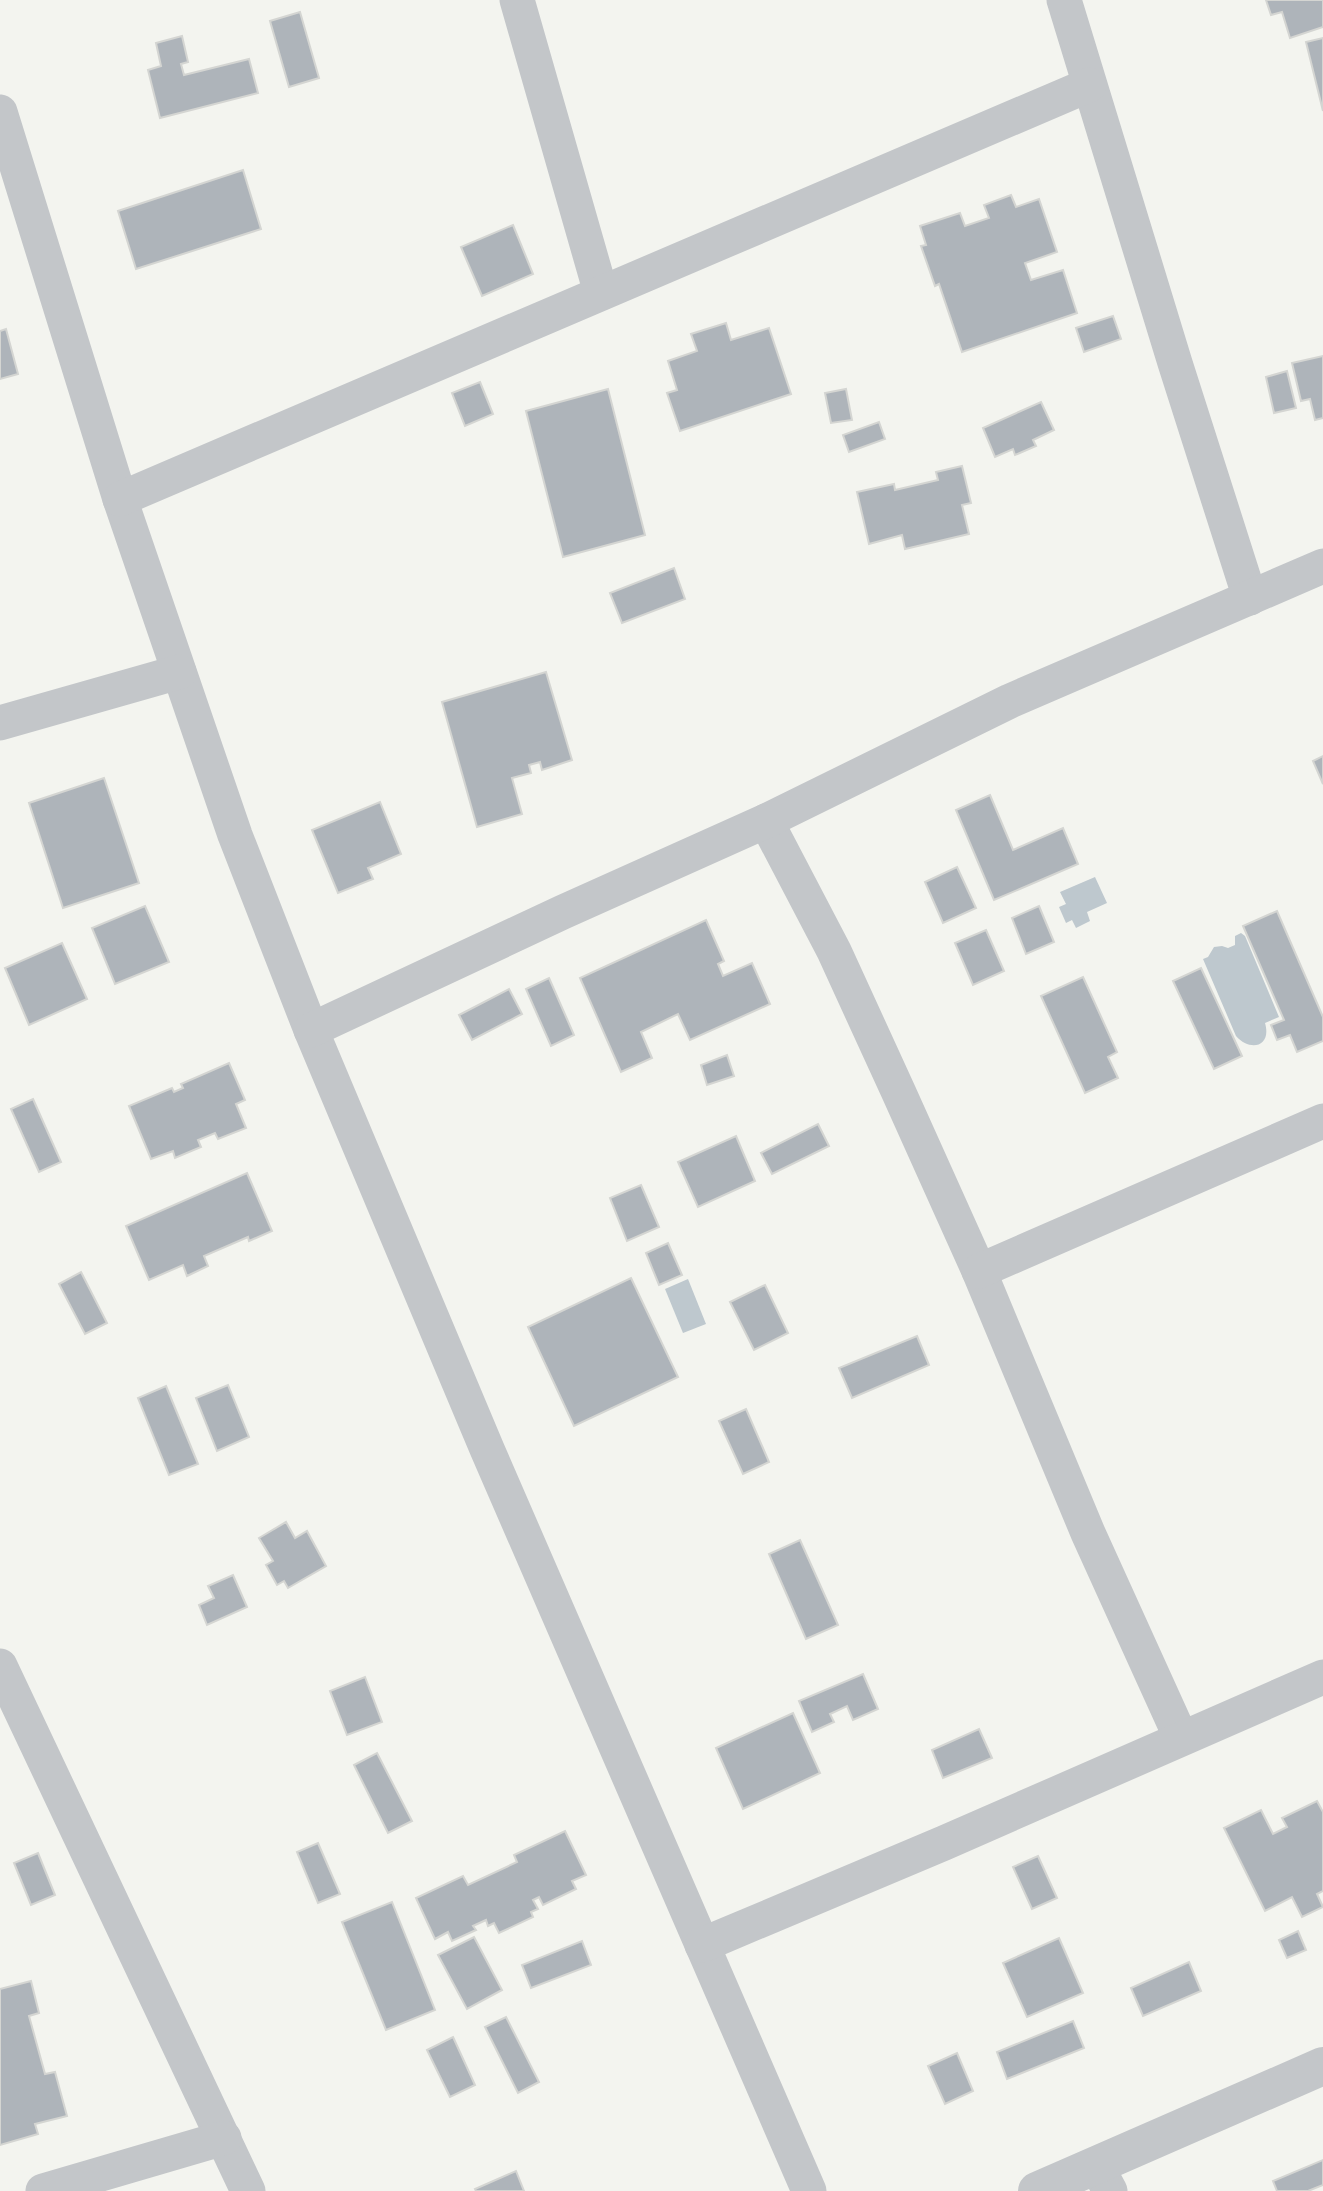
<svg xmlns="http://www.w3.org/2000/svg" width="1323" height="2191" font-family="Poppins,sans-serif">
	<rect width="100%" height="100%" fill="#f3f4ef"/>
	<g fill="#bec8ce">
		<path d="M1095 877 1107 903 1087 912 1090 921 1076 928 1072 920 1066 923 1059 907 1066 904 1060 892Z"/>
		<path d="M1241 933 1245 936 1279 1017 1265 1023C1272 1047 1250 1052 1236 1036L1203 959 1208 957 1214 947 1222 946 1228 948 1235 945V936Z"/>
		<path d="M688 1279 706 1324 683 1333 665 1289Z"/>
	</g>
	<g fill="#aeb4ba" stroke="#d4d5d2" stroke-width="2">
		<path d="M1266 0H1323V27L1290 38 1282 12 1271 15Z"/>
		<path d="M300 12 319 78 289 87 270 21Z"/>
		<path d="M182 36 188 62 181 64 184 75 249 59 258 93 160 118 148 70 161 66 156 43Z"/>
		<path d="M1323 38V111L1306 42Z"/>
		<path d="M243 170 261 229 136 269 118 211Z"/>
		<path d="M1011 195 1016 207 1039 199 1057 252 1025 263 1031 280 1063 270 1077 313 962 352 939 284 935 286 921 246 926 245 920 226 960 213 965 226 989 218 984 205Z"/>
		<path d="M513 225 533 274 482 296 461 247Z"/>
		<path d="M1113 316 1121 339 1084 352 1076 328Z"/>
		<path d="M726 323 731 340 769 328 791 394 680 431 667 393 677 390 668 361 697 351 691 334Z"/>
		<path d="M6 329 18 374 0 379V331Z"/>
		<path d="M1323 356V418L1315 420 1310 399 1301 401 1292 363Z"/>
		<path d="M1287 371 1296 408 1274 413 1266 377Z"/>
		<path d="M480 382 493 414 465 426 452 393Z"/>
		<path d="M608 389 645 535 563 557 526 411Z"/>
		<path d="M846 389 852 420 831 423 825 393Z"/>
		<path d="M1041 402 1054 430 1033 440 1036 446 1015 455 1013 449 995 457 983 428Z"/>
		<path d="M879 422 885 439 849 452 843 435Z"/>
		<path d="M962 466 971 503 962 505 969 534 905 549 902 535 869 544 857 492 894 484 895 490 938 480 936 472Z"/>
		<path d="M674 568 685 599 622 623 610 593Z"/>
		<path d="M546 672 572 760 542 770 540 762 529 765 531 773 512 778 522 814 477 827 442 702Z"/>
		<path d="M1323 756V784L1313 761Z"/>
		<path d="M104 778 139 883 63 908 29 803Z"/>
		<path d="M990 795 1013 850 1063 828 1078 864 994 900 956 810Z"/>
		<path d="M380 802 401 854 368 868 373 879 338 893 312 830Z"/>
		<path d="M957 867 976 908 943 923 925 882Z"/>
		<path d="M145 906 169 962 115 984 92 928Z"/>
		<path d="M1039 906 1054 942 1026 954 1012 918Z"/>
		<path d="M1277 911 1323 1017V1041L1297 1052 1290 1035 1277 1040 1271 1025 1284 1020 1243 926Z"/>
		<path d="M706 920 724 961 718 964 723 976 752 963 770 1004 690 1040 678 1014 641 1032 652 1058 621 1072 580 978Z"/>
		<path d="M986 930 1004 971 973 985 955 943Z"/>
		<path d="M62 943 87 999 29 1025 5 968Z"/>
		<path d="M1201 968 1242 1056 1214 1069 1173 981Z"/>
		<path d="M1083 977 1117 1052 1108 1057 1118 1078 1085 1093 1041 996Z"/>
		<path d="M549 978 574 1035 551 1046 526 989Z"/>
		<path d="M509 989 522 1014 472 1040 459 1015Z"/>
		<path d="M727 1055 734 1076 707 1085 701 1065Z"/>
		<path d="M229 1063 245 1100 236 1104 246 1128 218 1139 215 1133 198 1140 201 1147 175 1158 173 1151 151 1159 129 1106 172 1088 174 1092 183 1088 181 1084Z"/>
		<path d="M33 1099 61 1162 39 1172 11 1109Z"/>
		<path d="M818 1124 829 1146 772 1174 761 1153Z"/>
		<path d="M736 1136 755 1181 698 1207 678 1162Z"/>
		<path d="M247 1173 272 1231 249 1241 248 1237 204 1256 208 1266 187 1276 183 1265 149 1280 126 1226Z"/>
		<path d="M641 1185 659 1227 627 1241 610 1198Z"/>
		<path d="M668 1243 682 1275 659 1285 646 1253Z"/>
		<path d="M81 1272 107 1323 85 1334 59 1284Z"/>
		<path d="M631 1278 678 1377 574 1426 528 1327Z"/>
		<path d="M765 1285 788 1333 754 1350 730 1302Z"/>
		<path d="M917 1336 929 1365 852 1398 839 1368Z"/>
		<path d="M228 1385 249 1437 217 1451 196 1398Z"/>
		<path d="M166 1386 198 1464 169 1475 138 1398Z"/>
		<path d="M746 1409 769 1462 743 1474 719 1421Z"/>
		<path d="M286 1522 295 1538 307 1531 326 1566 288 1588 284 1581 277 1585 266 1565 273 1561 259 1538Z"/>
		<path d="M800 1540 838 1625 806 1639 769 1554Z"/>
		<path d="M233 1575 247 1607 207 1625 199 1605 214 1598 208 1586Z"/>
		<path d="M863 1674 878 1709 853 1720 847 1706 830 1714 834 1722 812 1732 799 1701Z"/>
		<path d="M365 1677 382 1722 347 1735 330 1691Z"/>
		<path d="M793 1713 820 1773 743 1809 716 1748Z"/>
		<path d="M979 1729 992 1758 943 1778 932 1750Z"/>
		<path d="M377 1753 412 1821 388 1833 354 1765Z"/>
		<path d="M1317 1801 1323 1812V1891L1317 1894 1323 1907 1302 1917 1292 1897 1265 1911 1224 1828 1261 1810 1273 1834 1287 1827 1282 1818Z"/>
		<path d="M565 1831 586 1875 572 1881 576 1889 543 1905 539 1897 533 1900 538 1909 531 1912 533 1917 499 1933 494 1923 488 1926 486 1920 473 1926 476 1930 452 1941 448 1932 435 1939 416 1898 463 1876 468 1885 517 1862 514 1855Z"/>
		<path d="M318 1843 340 1894 318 1903 297 1852Z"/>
		<path d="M38 1853 55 1895 31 1905 14 1863Z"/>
		<path d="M1038 1856 1057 1898 1032 1909 1013 1867Z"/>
		<path d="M392 1902 435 2010 386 2030 342 1922Z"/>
		<path d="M1298 1931 1306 1950 1287 1958 1279 1940Z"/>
		<path d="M474 1937 502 1990 467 2009 438 1955Z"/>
		<path d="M1059 1938 1083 1993 1027 2017 1003 1963Z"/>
		<path d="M582 1941 591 1965 531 1988 522 1965Z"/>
		<path d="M1189 1962 1201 1991 1143 2016 1131 1988Z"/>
		<path d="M31 1981 39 2013 29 2016 45 2074 55 2072 67 2116 35 2124 38 2134 0 2145V1989Z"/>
		<path d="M506 2017 539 2082 518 2093 485 2027Z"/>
		<path d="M1073 2021 1084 2048 1007 2079 997 2052Z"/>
		<path d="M453 2037 475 2085 450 2097 427 2050Z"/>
		<path d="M957 2053 973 2091 945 2104 928 2066Z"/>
		<path d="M1323 2160V2185L1308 2191H1277L1273 2181Z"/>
		<path d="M516 2171 524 2191H476L475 2189Z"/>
	</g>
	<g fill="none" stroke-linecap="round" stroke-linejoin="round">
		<g stroke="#c3c6c9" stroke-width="35">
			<path d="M517 0 601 293"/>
			<path d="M1064 0 1175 363 1250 598"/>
			<path d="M0 112 120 499 235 835 311 1030 487 1449 809 2191"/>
			<path d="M120 499 1089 85"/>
			<path d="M0 723 179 672"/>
			<path d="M766 821 834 951 899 1093 979 1271 1088 1533 1181 1738"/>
			<path d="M311 1030 563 912 766 821 1010 701 1323 566"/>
			<path d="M979 1271 1323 1121"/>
			<path d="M0 1666 248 2191"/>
			<path d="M702 1945 944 1843 1323 1677"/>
			<path d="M1096 2165 1110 2191"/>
			<path d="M43 2191 224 2138"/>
		</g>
		<path stroke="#c3c6c9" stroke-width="38" d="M1037 2191 1323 2066"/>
	</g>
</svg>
